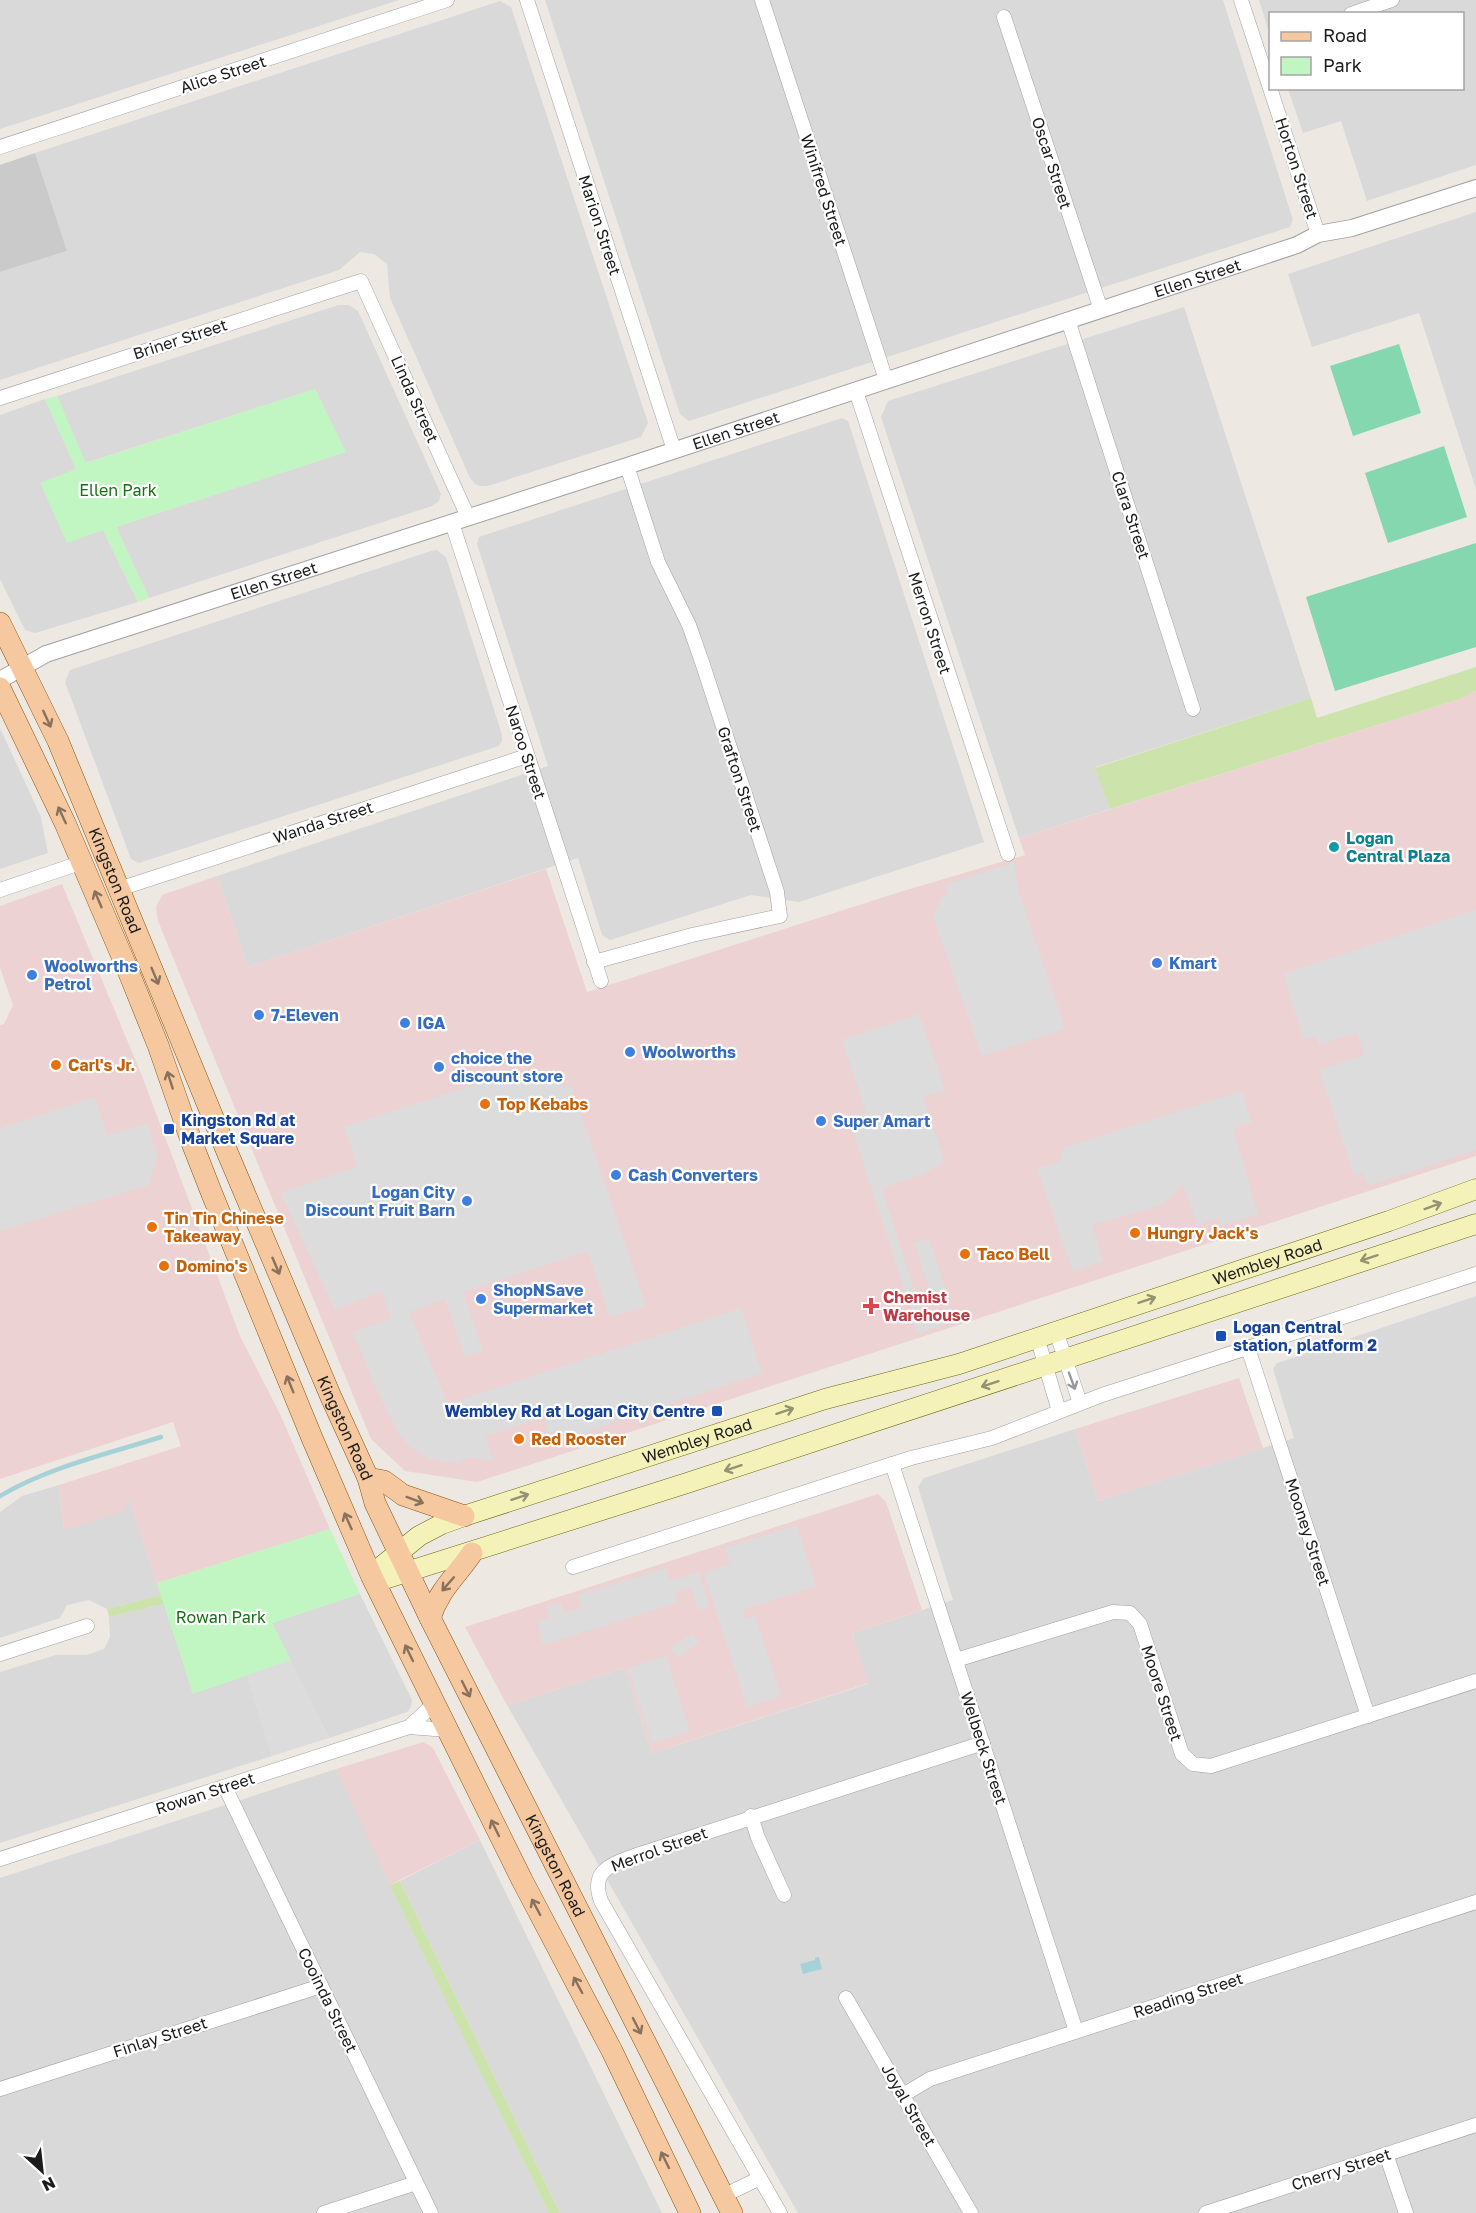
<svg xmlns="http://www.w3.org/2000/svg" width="1476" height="2213" font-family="'Golos Text',sans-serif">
	<rect width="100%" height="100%" fill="#ede8e2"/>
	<g fill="#dad9d9">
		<path d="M0 0H399L0 129Z"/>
		<path d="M545 0H1223L1293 220 1290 227 689 421 680 414Z"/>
		<path d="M1259 0H1476V165L1367 201 1341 121 1303 133 1288 89 1462 88V14H1270V35Z"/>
		<path d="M500 1 511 7 648 423 641 437 488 486H480L475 484 470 478 390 298 387 264 374 254 360 252 339 270 0 380V272L67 251 35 153Z"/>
		<path d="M1476 212V489L1419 313 1312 347 1288 274Z"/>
		<path d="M338 305H349L358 311 441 494 439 501 432 506 149 598 116 527 345 452 315 389 85 463 57 396Z"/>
		<path d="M1184 307 1311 698 1096 767 1110 809 1019 838 881 417 888 401Z"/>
		<path d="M45 399 76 469 67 542 103 530 138 602 35 633 25 630 0 579V415Z"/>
		<path d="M842 418 848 421 984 842 799 902 751 895 610 940 602 935 578 858 248 967 217 876 548 766 477 544 479 537Z"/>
		<path d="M437 550 446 557 502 735V741L499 746 139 863 131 859 65 682 70 670 431 551Z"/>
		<path d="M0 728 41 817 48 853 0 869Z"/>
		<path d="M1476 1296V2213H798L507 1705 625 1668 652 1753 868 1684 852 1633 953 1600 918 1487 924 1478 1075 1429 1098 1501 1294 1438 1273 1369 1277 1363Z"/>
		<path d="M59 1485 64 1530 128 1497 161 1595 107 1609 89 1600 67 1605 60 1618 0 1638V1512L22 1496Z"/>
		<path d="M360 1594 412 1700 411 1707 407 1712 329 1738 272 1623Z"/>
		<path d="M164 1604 193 1693 247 1675 272 1756 0 1843V1672L56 1655H87L104 1649 110 1637 109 1617Z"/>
		<path d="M336 1769 549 2213H0V1878Z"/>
		<path d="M480 1840 662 2213H560L400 1881Z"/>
	</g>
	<g fill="#edd2d3">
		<path d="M1476 691V1156L477 1482 405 1471 371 1439 158 921 156 907 162 895 217 876 248 967 546 869 587 992 900 892 1025 855 1019 838 1460 699Z"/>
		<path d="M62 884 142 1076 240 1336 280 1414 330 1529 157 1583 128 1498 124 1511 64 1530 59 1485 181 1446 173 1422 0 1479V1025L4 1024 13 1005 0 968V906Z"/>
		<path d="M1239 1378 1263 1448 1098 1501 1075 1429Z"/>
		<path d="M878 1494 886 1502 922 1610 852 1633 869 1683 652 1753 625 1668 507 1705 465 1627Z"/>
		<path d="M424 1742 433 1748 480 1840 390 1885 336 1769Z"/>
	</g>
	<path fill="#cacaca" d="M35 153 67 251 0 272V165Z"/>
	<g fill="#cce4ab">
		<path d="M1476 667V691L1460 699 1110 809 1095 768 1311 698 1317 718Z"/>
		<path d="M161 1595 164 1604 109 1617 107 1609Z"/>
		<path d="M400 1881 560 2213H549L390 1885Z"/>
	</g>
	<g fill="#c1f5c1">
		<path d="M315 389 346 452 116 527 149 598 138 602 103 530 67 543 40 483 76 469 45 399 57 396 86 463Z"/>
		<path d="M330 1529 360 1594 272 1623 291 1660 193 1694 157 1583Z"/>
	</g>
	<g fill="#85d7b0">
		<path d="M1399 344 1421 413 1353 436 1330 366Z"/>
		<path d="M1444 446 1467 517 1388 543 1365 473Z"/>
		<path d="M1476 543V647L1335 691 1306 597Z"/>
	</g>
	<g fill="#dcdcdc">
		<path d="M1014 862 1018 889 1065 1029 982 1056 933 917 942 897 948 895 945 885Z"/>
		<path d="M1476 910V1150L1368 1186 1363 1173 1354 1176 1319 1070 1364 1055 1357 1032 1319 1045 1315 1035 1304 1039 1283 974Z"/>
		<path d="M919 1014 945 1090 923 1097 945 1162 920 1175 882 1188 921 1312 913 1315 848 1117 866 1111 842 1040Z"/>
		<path d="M508 1074 572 1087 646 1306 610 1317 588 1251 463 1292 483 1351 465 1357 445 1299 409 1312 448 1404 741 1308 762 1373 552 1443 544 1417 486 1436 494 1461 470 1457 456 1463 430 1459 409 1446 397 1431 375 1386 353 1332 391 1319 382 1291 335 1310 281 1193 358 1166 344 1127Z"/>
		<path d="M1242 1091 1251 1122 1233 1129 1258 1214 1221 1226 1218 1218 1198 1225 1183 1185 1162 1205 1092 1225 1103 1261 1073 1272 1037 1169 1060 1161 1063 1148Z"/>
		<path d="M95 1097 108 1136 147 1123 158 1157 148 1185 0 1231V1128Z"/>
		<path d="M929 1238 947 1293 932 1298 914 1243Z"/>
		<path d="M951 1310 955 1321 917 1334 913 1322Z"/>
		<path d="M797 1525 816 1586 743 1610 745 1618 755 1616 781 1696 747 1707 704 1573 730 1564 725 1548Z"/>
		<path d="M666 1568 670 1581 699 1572 709 1607 698 1610 691 1587 675 1592 678 1602 543 1645 537 1622 550 1618 546 1607 561 1602 564 1613 581 1608 578 1595Z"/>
		<path d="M692 1634 699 1643 677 1658 671 1648Z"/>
		<path d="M666 1656 690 1731 652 1743 628 1668Z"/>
		<path d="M291 1660 329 1738 272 1756 247 1675Z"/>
	</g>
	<path fill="#a5d1d8" d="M819 1957 822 1969 803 1974 800 1964 815 1960V1958Z"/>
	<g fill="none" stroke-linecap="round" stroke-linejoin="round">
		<path stroke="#a5d1d8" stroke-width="4.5" d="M0 1496C49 1467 107 1454 161 1437"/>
		<defs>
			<g id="minor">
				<path d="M527 0 674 450"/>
				<path d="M762 0 886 380"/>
				<path d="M1241 0 1318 234"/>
				<path d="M1351 14 1392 0"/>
				<path d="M1004 17 1101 310"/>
				<path d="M0 147 447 0"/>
				<path d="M1068 320 1193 709"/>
				<path d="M856 391 1008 854"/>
				<path d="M0 398 361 281 468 517"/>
				<path d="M452 523 601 981"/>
				<path d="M119 889 527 756"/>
				<path d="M0 890 83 862"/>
				<path d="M594 962 692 935 780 916 777 892 703 665 689 625 658 562 627 466"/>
				<path d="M1056 1331 1080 1403"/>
				<path d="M1037 1337 1059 1411"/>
				<path d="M1248 1348 1368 1716"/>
				<path d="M892 1464 1076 2031"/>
				<path d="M573 1567 911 1458 992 1438 1102 1395 1476 1274"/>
				<path d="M0 1654 87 1626"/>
				<path d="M956 1660 1113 1612 1130 1613 1140 1624 1182 1754 1193 1764 1211 1766 1476 1681"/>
				<path d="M409 1727 434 1704"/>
				<path d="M225 1787 431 2213"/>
				<path d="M751 1816 758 1838 784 1895"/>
				<path d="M0 1859 409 1727 447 1730"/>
				<path d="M846 1998 971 2213"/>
				<path d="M0 2089 321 1986"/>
				<path d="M903 2095 930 2079 1476 1902"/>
				<path d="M1386 2154 1406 2213"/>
				<path d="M723 2196 760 2178"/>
				<path d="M324 2213 416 2183"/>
				<path d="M780 2213 601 1901C590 1871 610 1865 634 1856L983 1743"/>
				<path d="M1206 2213 1476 2125"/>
			</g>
			<g id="tertiary">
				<path id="s1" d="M0 680 46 654 627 466 1297 245 1318 234 1352 228 1476 188"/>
			</g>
			<g id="secondary">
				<path id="s2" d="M371 1575 419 1536 442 1524 464 1516 825 1399 959 1364 1389 1221 1476 1189"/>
				<path d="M375 1582 687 1483 1476 1224"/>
			</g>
			<g id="primary">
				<path id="s3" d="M0 623 58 741 228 1154 331 1397 368 1478 375 1503 430 1618 732 2213"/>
				<path d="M0 688 65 823 127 968 158 1045 192 1143 212 1194 312 1438 371 1575 522 1880 612 2051 690 2213"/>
				<path d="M368 1478 384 1481 403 1495 464 1516"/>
				<path d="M430 1618C440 1588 456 1577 472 1553"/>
			</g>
		</defs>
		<use href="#minor" stroke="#a0a0a0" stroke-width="15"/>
		<use href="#tertiary" stroke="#a0a0a0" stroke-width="18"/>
		<use href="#secondary" stroke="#686a0c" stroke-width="21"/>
		<use href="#primary" stroke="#8a540a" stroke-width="22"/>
		<use href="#minor" stroke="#fff" stroke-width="14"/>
		<use href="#tertiary" stroke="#fff" stroke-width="16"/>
		<use href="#secondary" stroke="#f4f2b8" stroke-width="20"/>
		<use href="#primary" stroke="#f5c89f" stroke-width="21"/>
	</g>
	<defs><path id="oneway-shaft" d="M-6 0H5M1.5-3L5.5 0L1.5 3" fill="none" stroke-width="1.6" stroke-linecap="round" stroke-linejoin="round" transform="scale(1.5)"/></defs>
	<g stroke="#88725e">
		<use href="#oneway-shaft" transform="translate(47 719) rotate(65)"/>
		<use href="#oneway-shaft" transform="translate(62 815) rotate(-115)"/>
		<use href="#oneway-shaft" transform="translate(98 899) rotate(-113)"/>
		<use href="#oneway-shaft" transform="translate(155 976) rotate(67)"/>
		<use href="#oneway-shaft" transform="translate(170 1080) rotate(-108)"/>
		<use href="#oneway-shaft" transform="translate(276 1266) rotate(67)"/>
		<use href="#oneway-shaft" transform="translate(290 1384) rotate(-112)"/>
		<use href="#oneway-shaft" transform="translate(415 1500) rotate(20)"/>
		<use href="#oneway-shaft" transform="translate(348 1521) rotate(-114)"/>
		<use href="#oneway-shaft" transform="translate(448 1584) rotate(131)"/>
		<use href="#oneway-shaft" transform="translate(409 1653) rotate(-116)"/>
		<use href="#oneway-shaft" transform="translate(466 1689) rotate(63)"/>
		<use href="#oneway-shaft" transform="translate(495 1828) rotate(-116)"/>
		<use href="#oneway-shaft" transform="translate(536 1907) rotate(-118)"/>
		<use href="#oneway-shaft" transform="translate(578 1985) rotate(-118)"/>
		<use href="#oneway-shaft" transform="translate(637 2026) rotate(63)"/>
		<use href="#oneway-shaft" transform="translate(665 2160) rotate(-116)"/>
	</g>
	<g stroke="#939272">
		<use href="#oneway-shaft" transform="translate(1433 1206) rotate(-20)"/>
		<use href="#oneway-shaft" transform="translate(1369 1258) rotate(162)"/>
		<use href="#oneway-shaft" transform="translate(1147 1300) rotate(-18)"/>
		<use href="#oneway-shaft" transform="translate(990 1384) rotate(162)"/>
		<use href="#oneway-shaft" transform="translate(785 1411) rotate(-18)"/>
		<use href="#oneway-shaft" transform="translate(733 1468) rotate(162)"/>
		<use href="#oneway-shaft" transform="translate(520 1497) rotate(-18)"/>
	</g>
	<use stroke="#999" href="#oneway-shaft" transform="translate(1072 1381) rotate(70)"/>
	<circle fill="#0f9aa8" stroke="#fff" stroke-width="2" cx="1334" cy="847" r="6"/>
	<g fill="#3f7fe0" stroke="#fff" stroke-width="2">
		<circle cx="1157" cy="963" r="6"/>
		<circle cx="32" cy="975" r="6"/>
		<circle cx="259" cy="1015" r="6"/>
		<circle cx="405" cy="1023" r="6"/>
		<circle cx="630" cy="1052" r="6"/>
		<circle cx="439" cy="1067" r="6"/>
		<circle cx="821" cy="1121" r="6"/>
		<circle cx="616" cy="1175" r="6"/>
		<circle cx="467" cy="1201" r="6"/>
		<circle cx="481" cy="1299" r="6"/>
	</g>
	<g fill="#e8710a" stroke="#fff" stroke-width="2">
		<circle cx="56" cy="1065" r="6"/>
		<circle cx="485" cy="1104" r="6"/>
		<circle cx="152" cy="1227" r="6"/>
		<circle cx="1135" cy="1233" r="6"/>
		<circle cx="965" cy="1254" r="6"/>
		<circle cx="164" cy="1266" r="6"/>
		<circle cx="519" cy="1439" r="6"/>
	</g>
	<g fill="#1a4fb4" stroke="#fff" stroke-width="2">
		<rect x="163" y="1123" width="12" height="12" rx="3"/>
		<rect x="1215" y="1330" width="12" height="12" rx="3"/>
		<rect x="711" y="1405" width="12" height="12" rx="3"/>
	</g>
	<path fill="#e0444e" stroke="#fff" stroke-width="2" d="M868 1297h6v6h6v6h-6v6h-6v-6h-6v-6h6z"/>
	<g text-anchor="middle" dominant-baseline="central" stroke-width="4.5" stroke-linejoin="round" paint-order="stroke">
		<g font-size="16" fill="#1c1c1c" stroke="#fff">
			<text transform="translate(223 74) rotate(-18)">Alice Street</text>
			<text transform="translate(1052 163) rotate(72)">Oscar Street</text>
			<text transform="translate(1297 168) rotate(72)">Horton Street</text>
			<text transform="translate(824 190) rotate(72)">Winifred Street</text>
			<text transform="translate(600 225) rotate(72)">Marion Street</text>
			<text stroke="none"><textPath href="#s1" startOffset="1264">Ellen Street</textPath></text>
			<text transform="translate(180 339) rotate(-18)">Briner Street</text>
			<text transform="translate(415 399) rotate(66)">Linda Street</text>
			<text stroke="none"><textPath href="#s1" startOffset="778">Ellen Street</textPath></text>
			<text transform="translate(1131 515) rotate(72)">Clara Street</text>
			<text stroke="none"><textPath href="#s1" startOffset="292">Ellen Street</textPath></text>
			<text transform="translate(930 623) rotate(72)">Merron Street</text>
			<text transform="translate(526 752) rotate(72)">Naroo Street</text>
			<text transform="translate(740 779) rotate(72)">Grafton Street</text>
			<text transform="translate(323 822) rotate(-18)">Wanda Street</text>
			<text stroke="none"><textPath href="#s3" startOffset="282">Kingston Road</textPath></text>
			<text stroke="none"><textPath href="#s2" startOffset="954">Wembley Road</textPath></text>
			<text stroke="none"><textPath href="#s3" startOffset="876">Kingston Road</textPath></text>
			<text stroke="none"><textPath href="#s2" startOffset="356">Wembley Road</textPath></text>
			<text transform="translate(1308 1532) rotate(72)">Mooney Street</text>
			<text transform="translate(1162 1693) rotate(72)">Moore Street</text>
			<text transform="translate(984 1748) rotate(72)">Welbeck Street</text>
			<text transform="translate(205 1793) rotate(-18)">Rowan Street</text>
			<text transform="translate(659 1849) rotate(-20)">Merrol Street</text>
			<text stroke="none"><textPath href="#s3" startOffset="1362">Kingston Road</textPath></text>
			<text transform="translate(1188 1995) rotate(-18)">Reading Street</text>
			<text transform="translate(328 2000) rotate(64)">Cooinda Street</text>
			<text transform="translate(160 2037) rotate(-18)">Finlay Street</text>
			<text transform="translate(909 2105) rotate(60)">Joyal Street</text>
			<text transform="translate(1341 2169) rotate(-18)">Cherry Street</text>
		</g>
		<g font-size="16" fill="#137112" stroke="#fff">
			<text x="118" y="490">Ellen Park</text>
			<text x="221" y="1617">Rowan Park</text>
		</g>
		<g font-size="16" font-weight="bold" fill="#0d838f" stroke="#fff" text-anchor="start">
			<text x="1346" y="838">Logan<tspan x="1346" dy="18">Central Plaza</tspan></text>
		</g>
		<g font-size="16" font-weight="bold" fill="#366cbe" stroke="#fff" text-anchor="start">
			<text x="1169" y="963">Kmart</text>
			<text x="44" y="966">Woolworths<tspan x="44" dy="18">Petrol</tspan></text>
			<text x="271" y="1015">7-Eleven</text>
			<text x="417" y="1023">IGA</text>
			<text x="642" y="1052">Woolworths</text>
			<text x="451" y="1058">choice the<tspan x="451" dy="18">discount store</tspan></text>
			<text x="833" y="1121">Super Amart</text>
			<text x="628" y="1175">Cash Converters</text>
			<text x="455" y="1192" text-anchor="end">Logan City<tspan x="455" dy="18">Discount Fruit Barn</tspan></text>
			<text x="493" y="1290">ShopNSave<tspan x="493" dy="18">Supermarket</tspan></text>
		</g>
		<g font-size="16" font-weight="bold" fill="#c56008" stroke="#fff" text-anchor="start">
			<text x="68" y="1065">Carl's Jr.</text>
			<text x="497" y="1104">Top Kebabs</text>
			<text x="164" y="1218">Tin Tin Chinese<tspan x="164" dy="18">Takeaway</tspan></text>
			<text x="1147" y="1233">Hungry Jack's</text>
			<text x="977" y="1254">Taco Bell</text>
			<text x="176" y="1266">Domino's</text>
			<text x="531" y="1439">Red Rooster</text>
		</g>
		<g font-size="16" font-weight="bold" fill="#164399" stroke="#fff" text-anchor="start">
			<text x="181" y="1120">Kingston Rd at<tspan x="181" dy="18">Market Square</tspan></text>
			<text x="1233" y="1327">Logan Central<tspan x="1233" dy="18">station, platform 2</tspan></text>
			<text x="705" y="1411" text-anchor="end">Wembley Rd at Logan City Centre</text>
		</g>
		<g font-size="16" font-weight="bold" fill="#be3a42" stroke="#fff" text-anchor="start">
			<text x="883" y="1297">Chemist<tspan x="883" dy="18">Warehouse</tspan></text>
		</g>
	</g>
	<rect x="1269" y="12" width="195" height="78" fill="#ffffff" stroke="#a4a4a4" stroke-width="1.5"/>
	<rect x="1281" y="32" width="30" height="9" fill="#f5c89f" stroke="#a4a4a4" stroke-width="1.5"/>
	<text x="1323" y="42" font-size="18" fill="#1c1c1c">Road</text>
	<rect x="1281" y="57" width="30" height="18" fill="#c1f5c1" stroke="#a4a4a4" stroke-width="1.5"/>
	<text x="1323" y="72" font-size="18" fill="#1c1c1c">Park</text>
	<g transform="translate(42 2171) rotate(153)" stroke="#ffffff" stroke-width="4.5" paint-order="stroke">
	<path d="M0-4.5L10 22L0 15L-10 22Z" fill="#1c1c1c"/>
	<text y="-9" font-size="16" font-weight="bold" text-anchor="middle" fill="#1c1c1c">N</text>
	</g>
</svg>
